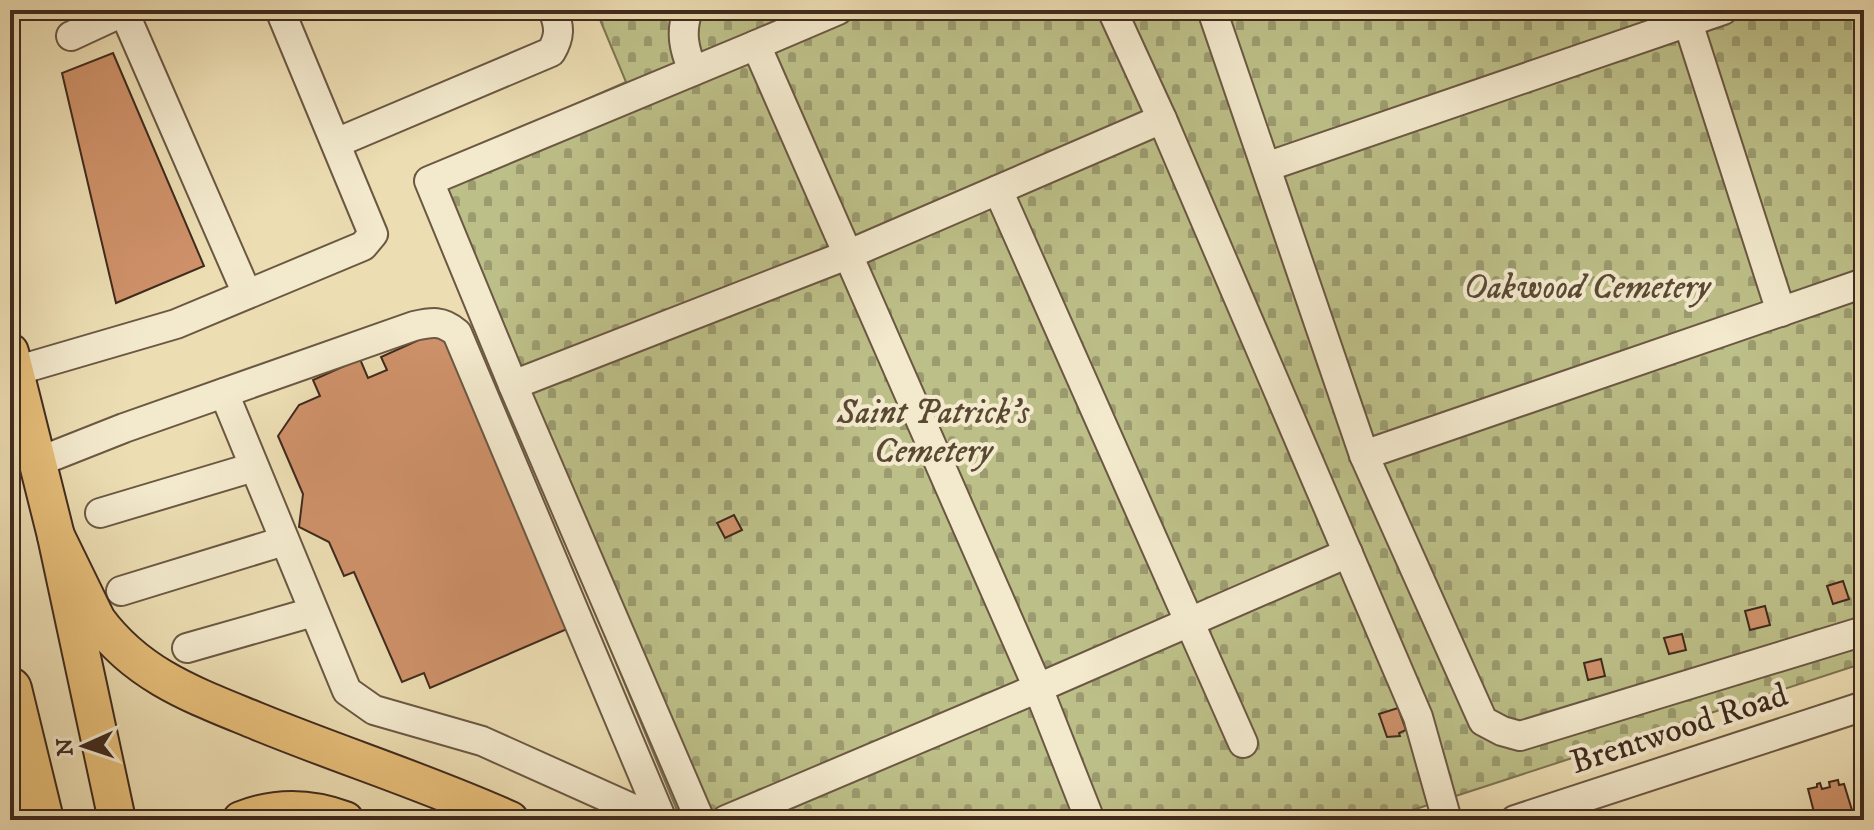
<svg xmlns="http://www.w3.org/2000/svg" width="1874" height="830" font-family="'IM FELL DW Pica',serif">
	<defs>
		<pattern id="cemetery-stones" width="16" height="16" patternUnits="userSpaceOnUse" patternTransform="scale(2)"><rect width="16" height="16" fill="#bdbf88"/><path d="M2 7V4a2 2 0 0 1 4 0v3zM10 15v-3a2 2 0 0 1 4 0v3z" fill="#9b9b6f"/></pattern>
	</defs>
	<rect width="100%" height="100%" fill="#ecddb2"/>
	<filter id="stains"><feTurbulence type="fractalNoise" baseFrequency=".0025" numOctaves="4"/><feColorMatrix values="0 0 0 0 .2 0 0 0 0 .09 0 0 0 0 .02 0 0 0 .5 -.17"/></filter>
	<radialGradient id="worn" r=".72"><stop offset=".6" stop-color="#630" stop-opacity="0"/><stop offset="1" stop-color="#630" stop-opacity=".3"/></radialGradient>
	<path fill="url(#cemetery-stones)" stroke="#7e7553" stroke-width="2" d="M596 10H1864V663L1382 820H681L415 175 626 82Z"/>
	<g fill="#ce9169" stroke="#402b1e" stroke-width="2">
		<path d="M113 53 204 266 116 303 62 73Z"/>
		<path d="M443 329 574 626 430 688 424 673 402 682 354 572 344 576 329 542 299 527 303 494 278 436 299 405 320 396 313 380 360 359 368 378 387 370 381 357Z"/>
		<path d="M734 515 742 530 725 538 717 523Z"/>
		<path d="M1843 581 1849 599 1833 604 1827 586Z"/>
		<path d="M1765 606 1770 625 1750 630 1745 611Z"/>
		<path d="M1682 634 1686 650 1669 654 1664 638Z"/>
		<path d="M1601 659 1605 676 1588 680 1584 663Z"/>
		<path d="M1398 708 1406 730 1399 733 1400 736 1387 737 1379 714Z"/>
		<path d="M1838 780 1839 785 1844 784 1855 820H1816L1808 789 1817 787V784L1820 783 1822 789 1830 787 1829 782Z"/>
	</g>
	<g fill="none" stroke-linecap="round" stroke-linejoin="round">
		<defs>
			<g id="minor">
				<path d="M688 10C680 33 684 49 693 71"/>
				<path d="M838 10 756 45 1038 688 1348 553"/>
				<path d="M1112 10 1162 119"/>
				<path d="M1212 10 1364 455 1483 721 1502 731 1520 736 1864 631"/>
				<path d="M1684 10 1781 312"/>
				<path d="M124 12 247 294"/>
				<path d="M71 36 127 10"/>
				<path d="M336 143 551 52C560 37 560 27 553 10"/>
				<path d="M1266 167 1723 10"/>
				<path d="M998 190 1243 743"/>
				<path d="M15 371 176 324 363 246 373 234 280 10"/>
				<path d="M513 385 429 181 756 45"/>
				<path d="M224 393 347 691 374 710 482 741 658 820"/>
				<path d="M1364 455 1864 283"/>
				<path d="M38 462 124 428 414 326C432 322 442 320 457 333L662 820"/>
				<path d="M100 513 254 467"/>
				<path d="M121 591 284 541"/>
				<path d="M187 648 313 612"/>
				<path d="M700 820 513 385 847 255 1162 119 1418 717 1447 820"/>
				<path d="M726 820 1038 688 1090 820"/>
				<path d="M1515 820 1864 706"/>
			</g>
			<g id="major">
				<path d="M10 352 56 536 117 820"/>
				<path d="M56 536 97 620C139 677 196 696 259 722 342 756 428 783 510 820"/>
				<path d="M241 820C276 806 310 807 345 820"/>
			</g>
			<path id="highway" d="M10 689 42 820"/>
		</defs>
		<use href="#minor" stroke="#6b5843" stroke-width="32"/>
		<use href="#major" stroke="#402b1e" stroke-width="40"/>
		<use href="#highway" stroke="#402b1e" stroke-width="46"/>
		<use href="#minor" stroke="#f3e9cd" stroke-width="28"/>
		<use href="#major" stroke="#e6be79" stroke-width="36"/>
		<use href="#highway" stroke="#e6be79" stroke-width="42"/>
	</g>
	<g text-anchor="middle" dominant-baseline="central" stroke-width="8" stroke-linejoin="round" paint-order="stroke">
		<g font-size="34" font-style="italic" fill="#594933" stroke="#f3e9cd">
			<text x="1587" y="288">Oakwood Cemetery</text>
			<text x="933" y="413">Saint Patrick's<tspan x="933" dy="39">Cemetery</tspan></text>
		</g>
		<g font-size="34" fill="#402b1e" stroke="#f3e9cd">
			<text transform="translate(1679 729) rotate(-18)">Brentwood Road</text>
		</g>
	</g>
	<rect width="1874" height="830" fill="none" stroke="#ecddb2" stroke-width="40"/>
	<rect x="12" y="12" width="1850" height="806" fill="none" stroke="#402b1e" stroke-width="4"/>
	<rect x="20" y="20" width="1834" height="790" fill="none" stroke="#402b1e" stroke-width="2"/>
	<g transform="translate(84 746) rotate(267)" stroke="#f3e9cd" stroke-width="6" paint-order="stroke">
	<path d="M0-6L14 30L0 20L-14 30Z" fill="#402b1e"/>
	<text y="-12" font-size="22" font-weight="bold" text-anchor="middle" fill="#402b1e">N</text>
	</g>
	<rect width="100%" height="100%" filter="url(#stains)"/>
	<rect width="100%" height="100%" fill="url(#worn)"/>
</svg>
